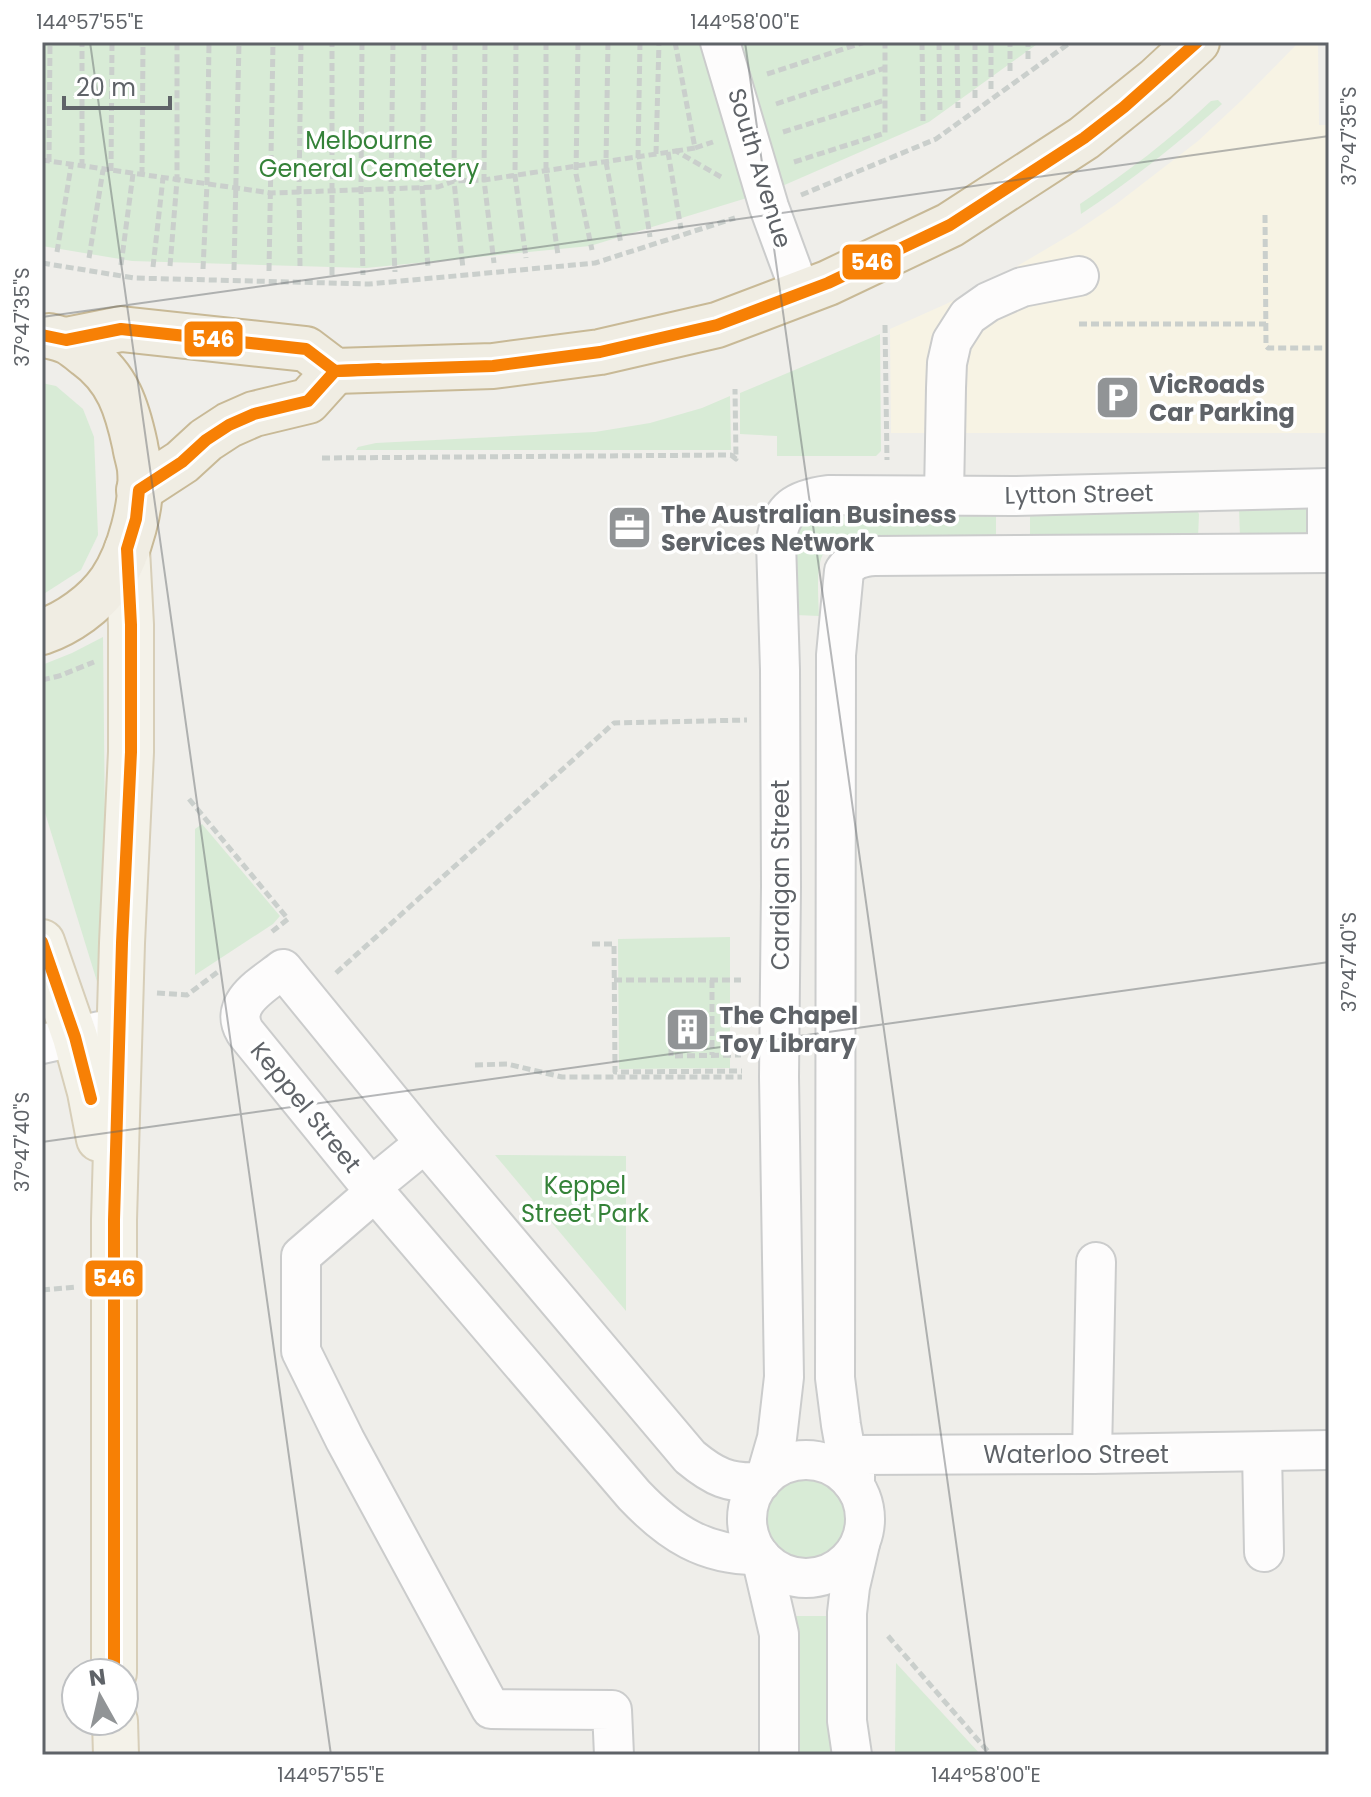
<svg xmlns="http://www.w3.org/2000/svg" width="1371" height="1797" font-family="Poppins,sans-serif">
	<rect width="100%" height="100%" fill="#efeeea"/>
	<path fill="#f7f3e4" d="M1299 42H1318L1319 125H1329V433H891L890 329 946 304 992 281 1075 232 1115 205 1198 141 1243 99Z"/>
	<g fill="#d8ebd6">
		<path d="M42 42H1040L929 122 773 190 590 246 366 268 132 261 42 246Z"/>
		<path d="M1218 100 1222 104C1177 144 1131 181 1081 214L1080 204C1126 173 1171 139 1211 101Z"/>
		<path d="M880 334 881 451 876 456H777V436L740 434V393Z"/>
		<path d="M42 383 56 386 83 409 94 437 98 535 81 570 42 595Z"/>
		<path d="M730 396 731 450H356L358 447 376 443 595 432 650 423 702 408Z"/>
		<path d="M1308 507V536H1240L1239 509Z"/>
		<path d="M1196 509 1199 514 1198 538 1030 537V513Z"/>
		<path d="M813 513 996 514V536L989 544 840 545 839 542C835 545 830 546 827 549 814 560 819 599 819 616L796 615 794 539 806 518Z"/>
		<path d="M103 637 107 1014 42 803V665L72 653Z"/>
		<path d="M202 824 280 916 273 924 195 975V829Z"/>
		<path d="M730 937V1068L619 1069 618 939Z"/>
		<path d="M495 1155 626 1156V1311Z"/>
		<circle cx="806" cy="1519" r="40"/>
		<path d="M791 1616H835V1755H790Z"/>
		<path d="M896 1663 981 1755H895Z"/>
	</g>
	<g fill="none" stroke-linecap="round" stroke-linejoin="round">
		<defs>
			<g id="minor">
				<path d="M720 42 769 207 801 294"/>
				<path d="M1327 488V553"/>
				<path d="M944 495 946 388 947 363 952 341 968 316 988 302 1022 287 1079 276"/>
				<path d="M42 1044 100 1031 119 1033"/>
				<path d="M371 1187 425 1143"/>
				<path d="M375 1192 301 1256V1351L345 1440 491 1709 612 1710 614 1755"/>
				<path d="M1262 1452 1264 1552"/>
				<path d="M1092 1454 1096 1262"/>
				<circle cx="806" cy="1519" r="59"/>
				<path d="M766 1476 777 1438 784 1377 779 1077 781 886 780 670 776 542C780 508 797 499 828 495L1014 496 1329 488"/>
				<path d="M851 1481 841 1425 835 1378 836 655 844 571C851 560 861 557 874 556L1329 553"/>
				<path d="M855 1486V1455L1092 1454 1329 1450"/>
				<path d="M759 1555C705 1556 670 1533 634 1495L375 1192 245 1032C228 1003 263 985 283 969L425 1143 690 1457C714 1477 729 1484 761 1482"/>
				<path d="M761 1557 779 1634V1755"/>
				<path d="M852 1755 847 1721V1613L850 1587 860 1544"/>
			</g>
			<g id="major">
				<path d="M42 942 75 1037 90 1092 99 1139"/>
				<path d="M114 1673V1220L122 943 131 752V625L127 549"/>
				<path d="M115 1721 116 1755"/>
			</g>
			<g id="highway">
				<path d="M66 340 121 329 306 349 335 371 493 366 600 352 717 325 828 283 950 225 1084 138 1156 80 1197 42"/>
				<path d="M139 490 182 462 206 440 229 425 254 414 308 401 335 371"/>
				<path d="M42 632C68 623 95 604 111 581 130 553 143 504 140 469 139 461 136 453 135 445 127 408 118 378 86 355 71 343 68 340 49 336"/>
			</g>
		</defs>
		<use href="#minor" stroke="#cbcccc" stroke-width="42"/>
		<use href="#major" stroke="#d7ceb8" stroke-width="48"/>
		<use href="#highway" stroke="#c8b996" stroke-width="48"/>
		<g stroke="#cacfcc" stroke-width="5" stroke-dasharray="8 4" stroke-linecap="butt">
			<path d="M362 42 361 190 363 275"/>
			<path d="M393 42 391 189 395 272"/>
			<path d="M424 42 422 188 428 267"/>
			<path d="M455 42 454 181 463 269"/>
			<path d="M485 42 484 180 494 263"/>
			<path d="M516 42 515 176 526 258"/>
			<path d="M546 42V171L558 255"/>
			<path d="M578 42 576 174 592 250"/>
			<path d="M608 42 606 162 621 244"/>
			<path d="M640 42 638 157 650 237"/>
			<path d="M675 42 695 148 676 151"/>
			<path d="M922 42 923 121"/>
			<path d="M939 42 940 112"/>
			<path d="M957 42 958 108"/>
			<path d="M975 42V99"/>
			<path d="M1028 59V42"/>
			<path d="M1010 71V42"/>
			<path d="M767 74 865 42"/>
			<path d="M991 89V42"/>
			<path d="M776 104 885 68"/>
			<path d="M783 132 885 100"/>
			<path d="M695 148 713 142"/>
			<path d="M668 152 681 229"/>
			<path d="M656 154 659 42"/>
			<path d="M42 160 271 193 438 187 454 181 484 180 676 151 721 177"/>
			<path d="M49 162 50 42"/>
			<path d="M794 162 885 133V42"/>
			<path d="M82 167V42"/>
			<path d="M111 171 112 42"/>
			<path d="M142 175 143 42"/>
			<path d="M801 195 936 139 1071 42"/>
			<path d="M1265 215 1266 346 1268 348H1329"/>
			<path d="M57 252 71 166"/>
			<path d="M89 258 103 170"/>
			<path d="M42 263 134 278 369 284 595 263 735 218"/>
			<path d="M121 265 133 174"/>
			<path d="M170 266 177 180V42"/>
			<path d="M300 266 299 192 301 42"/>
			<path d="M153 267 163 178"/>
			<path d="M203 269 207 184 209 42"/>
			<path d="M234 270 239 42"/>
			<path d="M269 271 273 42"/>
			<path d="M332 275V42"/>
			<path d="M1079 324H1266"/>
			<path d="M885 325 887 460"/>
			<path d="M322 458 731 455 736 459 735 389"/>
			<path d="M42 680 59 676 94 662"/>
			<path d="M189 799 288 919 269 934"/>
			<path d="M592 944H614L615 1072 742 1071"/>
			<path d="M336 973 614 723 747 720"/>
			<path d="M614 980H741"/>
			<path d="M712 980V1055"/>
			<path d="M157 993 187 995 219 971"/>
			<path d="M671 1048V1056L741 1055"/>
			<path d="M475 1065 507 1064 562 1077H742"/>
			<path d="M42 1290 77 1287"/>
			<path d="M888 1636 991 1755"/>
		</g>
		<use href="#minor" stroke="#fdfcfc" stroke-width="38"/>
		<use href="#major" stroke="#f4f2e9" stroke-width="44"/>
		<use href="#highway" stroke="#f0ede3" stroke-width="44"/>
		<defs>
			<g id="bus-1">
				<path d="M42 335 66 340 121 329 306 349 335 371 379 369"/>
				<path d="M42 942 75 1037 91 1099"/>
				<path d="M114 1673V1220L122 943 131 752V625L127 549 136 519 139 490 182 462 206 440 229 425 254 414 308 401 335 371 493 366 600 352 717 325 828 283 950 225 1084 138 1124 107 1197 42"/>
			</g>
		</defs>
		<use href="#bus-1" stroke="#fff" stroke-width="18"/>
		<use href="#bus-1" stroke="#f78005" stroke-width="12"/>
	</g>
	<path fill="none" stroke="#5f6368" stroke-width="2" stroke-opacity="0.45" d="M90 42 331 1755M745 42 986 1755M42 317 1329 136M42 1142 1329 962"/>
	<defs>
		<symbol id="parking-square" viewBox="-11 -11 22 22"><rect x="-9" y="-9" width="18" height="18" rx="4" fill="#919496" stroke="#fff"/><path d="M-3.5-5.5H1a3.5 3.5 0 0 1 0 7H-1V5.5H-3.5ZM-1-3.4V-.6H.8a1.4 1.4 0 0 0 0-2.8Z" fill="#fff"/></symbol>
		<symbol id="office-square" viewBox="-11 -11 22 22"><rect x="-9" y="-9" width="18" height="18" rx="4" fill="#919496" stroke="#fff"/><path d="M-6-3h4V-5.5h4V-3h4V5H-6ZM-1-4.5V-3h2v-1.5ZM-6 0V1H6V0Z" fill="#fff"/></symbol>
		<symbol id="building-square" viewBox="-11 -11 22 22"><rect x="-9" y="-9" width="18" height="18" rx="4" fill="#919496" stroke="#fff"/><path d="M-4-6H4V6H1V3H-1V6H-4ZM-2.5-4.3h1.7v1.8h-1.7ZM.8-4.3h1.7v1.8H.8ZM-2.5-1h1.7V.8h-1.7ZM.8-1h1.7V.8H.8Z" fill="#fff"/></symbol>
	</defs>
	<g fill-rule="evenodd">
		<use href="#parking-square" x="1092" y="372" width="51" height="51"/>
		<use href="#office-square" x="604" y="502" width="51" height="51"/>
		<use href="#building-square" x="662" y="1004" width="51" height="51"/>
	</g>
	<g text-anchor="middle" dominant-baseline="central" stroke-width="7" stroke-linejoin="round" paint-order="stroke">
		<g font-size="24" fill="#348238" stroke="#fff">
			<text x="369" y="140">Melbourne<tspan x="369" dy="28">General Cemetery</tspan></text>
			<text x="585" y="1185">Keppel<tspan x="585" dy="28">Street Park</tspan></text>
		</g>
		<g font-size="24" fill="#5f6368" stroke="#fff">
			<text transform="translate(760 168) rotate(73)">South Avenue</text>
			<text transform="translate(1079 494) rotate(-1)">Lytton Street</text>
			<text transform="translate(780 875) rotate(-90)">Cardigan Street</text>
			<text transform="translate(306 1107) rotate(51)">Keppel Street</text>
			<text x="1076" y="1454">Waterloo Street</text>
		</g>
		<g font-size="24" font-weight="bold" fill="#5f6368" stroke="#fff" text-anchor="start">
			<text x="1149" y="384">VicRoads<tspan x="1149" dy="28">Car Parking</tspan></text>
			<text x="661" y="514">The Australian Business<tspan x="661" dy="28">Services Network</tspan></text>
			<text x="719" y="1015">The Chapel<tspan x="719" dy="28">Toy Library</tspan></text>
		</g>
	</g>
	<g stroke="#fff" stroke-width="3">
		<rect x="841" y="243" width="61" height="38" rx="8" fill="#f78005"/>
		<rect x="183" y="320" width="61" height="38" rx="8" fill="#f78005"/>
		<rect x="84" y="1259" width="60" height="39" rx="8" fill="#f78005"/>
	</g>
	<g font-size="22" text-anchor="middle" font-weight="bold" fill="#fff">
		<text x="872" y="270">546</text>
		<text x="213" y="347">546</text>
		<text x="114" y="1286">546</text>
	</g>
	<rect width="1371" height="1797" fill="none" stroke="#ffffff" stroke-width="88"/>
	<g transform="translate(100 1697) rotate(352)"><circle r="38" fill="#ffffff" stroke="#bfc1c3" stroke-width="2"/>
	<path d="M0-6L14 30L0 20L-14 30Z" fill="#919496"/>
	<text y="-12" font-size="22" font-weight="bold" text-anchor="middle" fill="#5f6368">N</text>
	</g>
	<path d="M64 96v12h106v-12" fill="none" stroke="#5f6368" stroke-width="4"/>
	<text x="76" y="96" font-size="24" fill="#5f6368" stroke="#ffffff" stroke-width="6" paint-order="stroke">20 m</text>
	<rect x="44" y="44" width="1283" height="1709" fill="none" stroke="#5f6368" stroke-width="3"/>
	<g font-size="20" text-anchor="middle" fill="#5f6368">
		<text x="90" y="29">144°57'55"E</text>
		<text x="745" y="29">144°58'00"E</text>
		<text transform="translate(1349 136) rotate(-90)" y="7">37°47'35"S</text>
		<text transform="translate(22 317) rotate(-90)" y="7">37°47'35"S</text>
		<text transform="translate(1349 962) rotate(-90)" y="7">37°47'40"S</text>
		<text transform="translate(22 1142) rotate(-90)" y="7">37°47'40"S</text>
		<text x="331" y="1782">144°57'55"E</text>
		<text x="986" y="1782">144°58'00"E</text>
	</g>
</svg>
